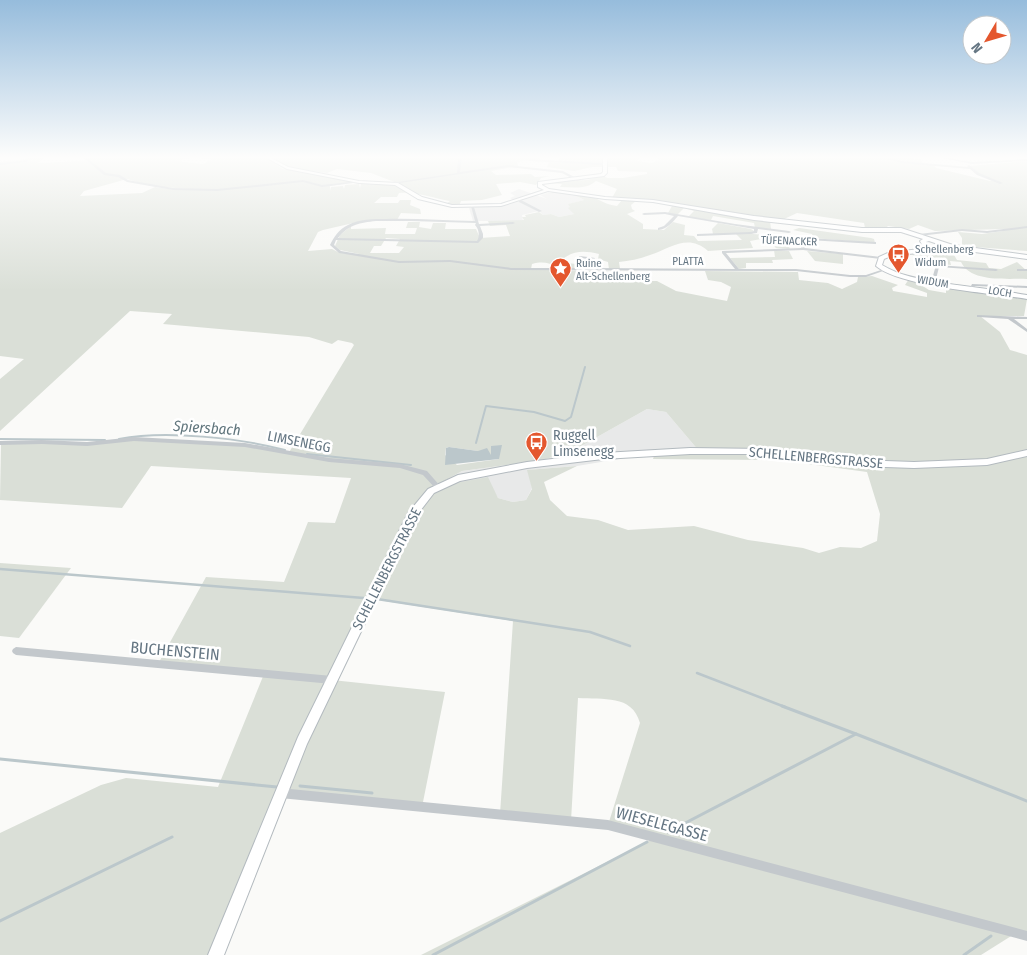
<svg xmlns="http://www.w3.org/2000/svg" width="1027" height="955" font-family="'Fira Sans Condensed',sans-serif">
	<rect width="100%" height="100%" fill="#fafaf8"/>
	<g fill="#e8e9e9">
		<path d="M519 189 547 199 540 195 555 192 576 196 584 200 569 204 574 214 559 217 551 214 543 215 539 211 522 215 523 221H473L469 208 516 202 510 198 515 196 510 193Z"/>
		<path d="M647 409 666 412 699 451 655 453 577 466 528 470 532 488 526 500 513 502 498 498 491 486 458 484 438 487 444 481 462 471 543 460 574 450Z"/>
	</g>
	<g fill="#dadfd7" fill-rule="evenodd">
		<path d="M33 158H44L38 163 80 161 89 158H191L176 161 203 164 212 159 199 158H266L283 169 326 175 354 182 330 186V191L331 187 343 186 344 189 345 185 359 184 360 188 361 184 386 185 397 183 371 173 337 169 327 173 290 168 272 158H540L517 162 518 166 491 171 496 175 531 174 535 177 550 176 541 178 536 185 520 182 496 184 502 195 482 200 461 201 459 206 446 204 450 201C433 198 416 191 399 193L397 197H381L374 203H398L400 200H411L410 205 420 209 421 214 401 213 397 220 362 221 323 230 318 232 308 251 332 249 340 253 359 254 340 250 335 246 340 235 351 226V229L386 228 385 234H415L417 228H406L408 222H420L419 227 431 229 433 223H446L445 229H476L480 238 510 236 506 225 490 226 488 221 524 220 522 217H526L525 215 539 212 543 215 551 214 559 217 574 214 568 208 570 207 568 204 584 200C573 193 556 192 544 194 554 191 586 192 595 198 604 202 605 204 617 206L622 200 636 201 631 205 632 209 635 211 627 214 643 224V229L664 230 673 222 685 225 684 235 694 236 698 241 742 240 736 234H713L712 229 718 223 751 229 754 231 751 232 753 234 784 236 790 249 776 248 766 238 750 241 753 248 708 251C688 233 671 248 650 255 639 259 629 261 619 262L620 269H609L608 262 598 259 599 254C582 250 571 251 559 262L576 264 578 259 592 260 591 269C582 268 566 271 558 267 549 263 543 261 532 264L531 269 613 272 617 280 646 278 648 281H657L676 291 727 301 731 287 721 282 708 280 705 271 798 272 799 280 828 283 842 289 857 282 858 277 872 276 898 285 892 288 893 291 927 297V293L905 285 909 279 920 282 921 285 929 290 946 293V287L1027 299 1024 316H980L1000 332 1010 350 1027 355V936L1016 933 981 955H421L655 838 608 825 640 723C632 694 603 700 578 698L571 821 500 814 513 621 372 599 332 680 445 692 422 807 281 793 216 955H0V833L101 785 126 778 218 787 264 674 158 664 206 577 284 582 308 522 335 523 351 478 151 466 122 508 0 500 1 443 87 444 134 439 259 447 288 454 354 345 352 343 338 340 332 344 309 337 163 324 172 314 130 311 0 431V379L24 359 0 356V162ZM127 179 151 186 188 189 176 190 155 187 142 193 80 196 84 191ZM386 238 400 239 396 246 404 247 399 253H370L374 246H381ZM647 409 666 412 699 451 655 453 653 459 779 460 867 472 880 514 877 541 861 548 840 547 819 553 803 548 748 540 694 526 628 530 598 520 567 516 550 500 544 482 577 466 527 470 532 489 526 500 513 502 498 498 488 477 439 486 444 481 462 471 543 460 574 450ZM449 447 478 451 499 459 457 465 445 455 446 448Z"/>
		<path d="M559 158H636L637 161 652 163 659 160 657 158H902L921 159 923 164H933L936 168 990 181H992L971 169 970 166 1027 161V251L962 246V238L958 232 982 234 1003 231V229L935 231 918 225 909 229 888 226 886 228H865L864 223 797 213 782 220H775L659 201 612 198 617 189 596 181C586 190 573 187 560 187L562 184 545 183 544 186 547 189 541 184 549 181 587 180 602 176 608 178H623L647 174V172L618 171 616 167H592L574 171 547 167 549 162 558 163Z"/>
		<path d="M672 206 770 221 771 229 755 228 754 223 713 216 711 220 688 217 694 211 684 208 677 215 668 213Z"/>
		<path d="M799 228 871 238 874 239 875 243 813 238 812 234 793 230Z"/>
		<path d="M774 250 789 251 793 259 772 260 773 263H746V268L739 269 730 258 775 257Z"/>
		<path d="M807 251 843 254V264L815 261Z"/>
		<path d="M927 252 954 255 957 260 986 263 989 268 1001 269 1017 262 1027 271V279C1007 278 971 283 961 262L950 261 951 265 933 263 932 259 907 254Z"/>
		<path d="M0 563 71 568 19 638 0 636Z"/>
	</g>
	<path fill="#bbc7cb" d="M502 445 499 459 445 465 446 448 449 447 478 451 487 448 491 455V446Z"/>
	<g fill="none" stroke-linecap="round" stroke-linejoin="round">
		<g stroke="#bbc7cb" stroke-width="2">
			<path d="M0 439 105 440"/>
			<path d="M119 439C166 430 239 438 285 450"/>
			<path d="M476 443 486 406 534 412 565 421 571 417 585 367"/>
			<path d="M307 454 411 465"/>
		</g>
		<g stroke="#bbc7cb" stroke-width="2.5">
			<path d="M0 569 364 598"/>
			<path d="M377 599 590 632 630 646"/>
			<path d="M697 673 785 707"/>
		</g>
		<g stroke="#bbc7cb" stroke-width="3">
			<path d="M782 706 856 734"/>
			<path d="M0 759 277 787"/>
			<path d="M300 786 372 793"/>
			<path d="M668 832 856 734 1027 801"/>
			<path d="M0 921 172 837"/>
			<path d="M433 955 647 842"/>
			<path d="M964 955 991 936"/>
		</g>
		<defs>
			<g id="secondary">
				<path d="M267 158H271L288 167 359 181 398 183 422 197 452 205 501 204 544 190 538 187V182L601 174 603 172V158H607V173L604 176 542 184V185L549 189 605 197 653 200 754 216 862 228H901L953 245 1027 255V259L952 249 929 241 926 242 930 248 926 252 891 256 884 259 882 265C900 276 921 279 942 283 970 287 999 290 1027 295V299C992 293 901 287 876 266L879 257 890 252 922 249 924 248 920 241 923 239 901 232H862L754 220 653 202 605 199 548 191 501 206 452 207 418 199 395 185 359 183 287 169Z"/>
				<path d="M690 448 774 449 857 460 914 462 987 459 1027 450V456L987 465 914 468 857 466 774 455 750 454H690L603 459 527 468 460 481 434 493 417 515 307 744 224 955H208L298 737 408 513 428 489 458 475 527 462 603 453Z"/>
			</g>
		</defs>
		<use href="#secondary" stroke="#b3babf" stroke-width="2"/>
		<g fill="#c3c8cc" fill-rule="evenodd">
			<path d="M84 158H87L106 173 120 175 128 180 173 188 217 189 303 180 322 185 359 181 361 182 322 187 303 182 217 191 173 190 127 182 118 177 104 175Z"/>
			<path d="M457 158H460L462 159 460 172 508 165 563 171 580 180 577 181 562 173 508 167 393 184 391 183 457 173 458 159Z"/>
			<path d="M636 158H639L640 159 637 160Z"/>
			<path d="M884 158H888L901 161 968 167 967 166 969 165 979 173 1003 183 1000 184 977 175 970 169 901 163Z"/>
			<path d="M942 158H947L972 162 1027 159V161L972 164Z"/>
			<path d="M530 159 604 163 606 164 604 165 529 161Z"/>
			<path d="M28 160 27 162 0 165V163Z"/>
			<path d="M519 200H521L542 211 539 212 519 202Z"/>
			<path d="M471 206 474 207 479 224 513 222 515 223 513 224 480 226 483 234V238L478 243 336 240 334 245 341 251 399 261 450 260 511 268H590L592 260 579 258V256H580L595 258 594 268 735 269 722 253V251L801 248V240L808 238 876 242V244H875L808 240 804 242 805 248 881 257 883 258 881 259 803 250 726 253 739 269H796L850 275H866L884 269 886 270 866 277H850L796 271 511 270 450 262 399 263 339 253 330 245C334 237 339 229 348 225 359 219 373 219 386 219 415 218 445 221 475 221ZM376 221H411L476 223 475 225C479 229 480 236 477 241L338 238C349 224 360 223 376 221Z"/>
			<path d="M665 212 735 224 789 231 791 232 789 233 758 229 757 233 750 234 698 236H697V234L750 232 754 231V229L678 216C672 223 667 229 658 230V228L664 226 674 216 665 214 644 215 642 214 644 213Z"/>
			<path d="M1027 226V228L987 233 962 231 919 236 917 235 919 234 962 229 987 231Z"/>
			<path d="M936 265 996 269 998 270 996 271 939 267 935 283 933 284 931 283Z"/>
			<rect x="1017" y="269" width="10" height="2"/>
			<path d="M972 284 1027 286V288L975 286 972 289 970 288Z"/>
			<path d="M977 315 1027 317V319H1014L1027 329V332L1008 319 979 317H977Z"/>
			<path d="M134 437 245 443 329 458 400 464 427 471 441 487 438 489H436L423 475 400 468 329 462 245 447 134 441 87 446 42 444 0 445V441L42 440 87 442Z"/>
			<path d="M16 647 332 676 335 677 336 680 335 683 332 684 16 655 13 653 12 651 13 649Z"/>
			<path d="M280 788 608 820 1027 931V941L608 830 280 798 277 796 275 793 277 790Z"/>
		</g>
		<use href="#secondary" fill="#fff" fill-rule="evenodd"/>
	</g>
	<linearGradient id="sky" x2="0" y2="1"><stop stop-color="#96bcdc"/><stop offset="0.54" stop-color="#fdfdfc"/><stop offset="1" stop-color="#fdfdfc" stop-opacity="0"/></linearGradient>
	<rect width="1027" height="291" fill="url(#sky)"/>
	<defs>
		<symbol id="bus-pin" viewBox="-11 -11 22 30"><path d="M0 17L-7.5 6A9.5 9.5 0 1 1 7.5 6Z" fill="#e4572e" stroke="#fff"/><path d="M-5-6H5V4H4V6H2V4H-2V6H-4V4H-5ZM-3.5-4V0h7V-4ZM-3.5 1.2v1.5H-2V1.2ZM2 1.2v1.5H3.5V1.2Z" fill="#fff"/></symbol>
		<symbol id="sight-pin" viewBox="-11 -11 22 30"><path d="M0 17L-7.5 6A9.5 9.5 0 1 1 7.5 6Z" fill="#e4572e" stroke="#fff"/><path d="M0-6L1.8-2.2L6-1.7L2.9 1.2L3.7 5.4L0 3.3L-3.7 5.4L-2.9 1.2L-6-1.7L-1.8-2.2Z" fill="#fff"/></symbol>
	</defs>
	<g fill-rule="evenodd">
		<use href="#bus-pin" x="886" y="242" width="25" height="34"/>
		<use href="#sight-pin" x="548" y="256" width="25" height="34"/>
		<use href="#bus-pin" x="524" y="430" width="25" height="34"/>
	</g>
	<g text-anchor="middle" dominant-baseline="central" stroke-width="5" stroke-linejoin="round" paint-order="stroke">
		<g font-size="11" fill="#657683" stroke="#fff">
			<text transform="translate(789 241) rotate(2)">TÜFENACKER</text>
			<text x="688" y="261">PLATTA</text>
			<text transform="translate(933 282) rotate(10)">WIDUM</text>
			<text transform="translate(1000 292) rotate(10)">LOCH</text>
		</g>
		<g font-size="11" fill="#657683" stroke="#fff" text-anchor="start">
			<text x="915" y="249">Schellenberg<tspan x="915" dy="13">Widum</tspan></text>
			<text x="576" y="263">Ruine<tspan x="576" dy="13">Alt-Schellenberg</tspan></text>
		</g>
		<g font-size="14" fill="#657683" stroke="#fff" text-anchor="start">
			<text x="553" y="435">Ruggell<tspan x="553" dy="16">Limsenegg</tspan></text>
		</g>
		<g font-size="14" fill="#657683" stroke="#fff">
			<text transform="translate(299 442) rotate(11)">LIMSENEGG</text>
			<text transform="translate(816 458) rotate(5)">SCHELLENBERGSTRASSE</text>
			<text transform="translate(387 569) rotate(-63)">SCHELLENBERGSTRASSE</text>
		</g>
		<g font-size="15" font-style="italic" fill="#60757c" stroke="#fff">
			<text transform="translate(207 428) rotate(4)">Spiersbach</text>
		</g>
		<g font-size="16" fill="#657683" stroke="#fff">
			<text transform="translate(175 651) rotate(5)">BUCHENSTEIN</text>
			<text transform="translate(662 824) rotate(15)">WIESELEGASSE</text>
		</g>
	</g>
	<g transform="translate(987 40) rotate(232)"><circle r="24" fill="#ffffff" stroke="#c1c8cd"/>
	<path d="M0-4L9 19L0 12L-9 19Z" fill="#e4572e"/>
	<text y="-8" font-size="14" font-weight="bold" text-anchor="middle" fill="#657683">N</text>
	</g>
</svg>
